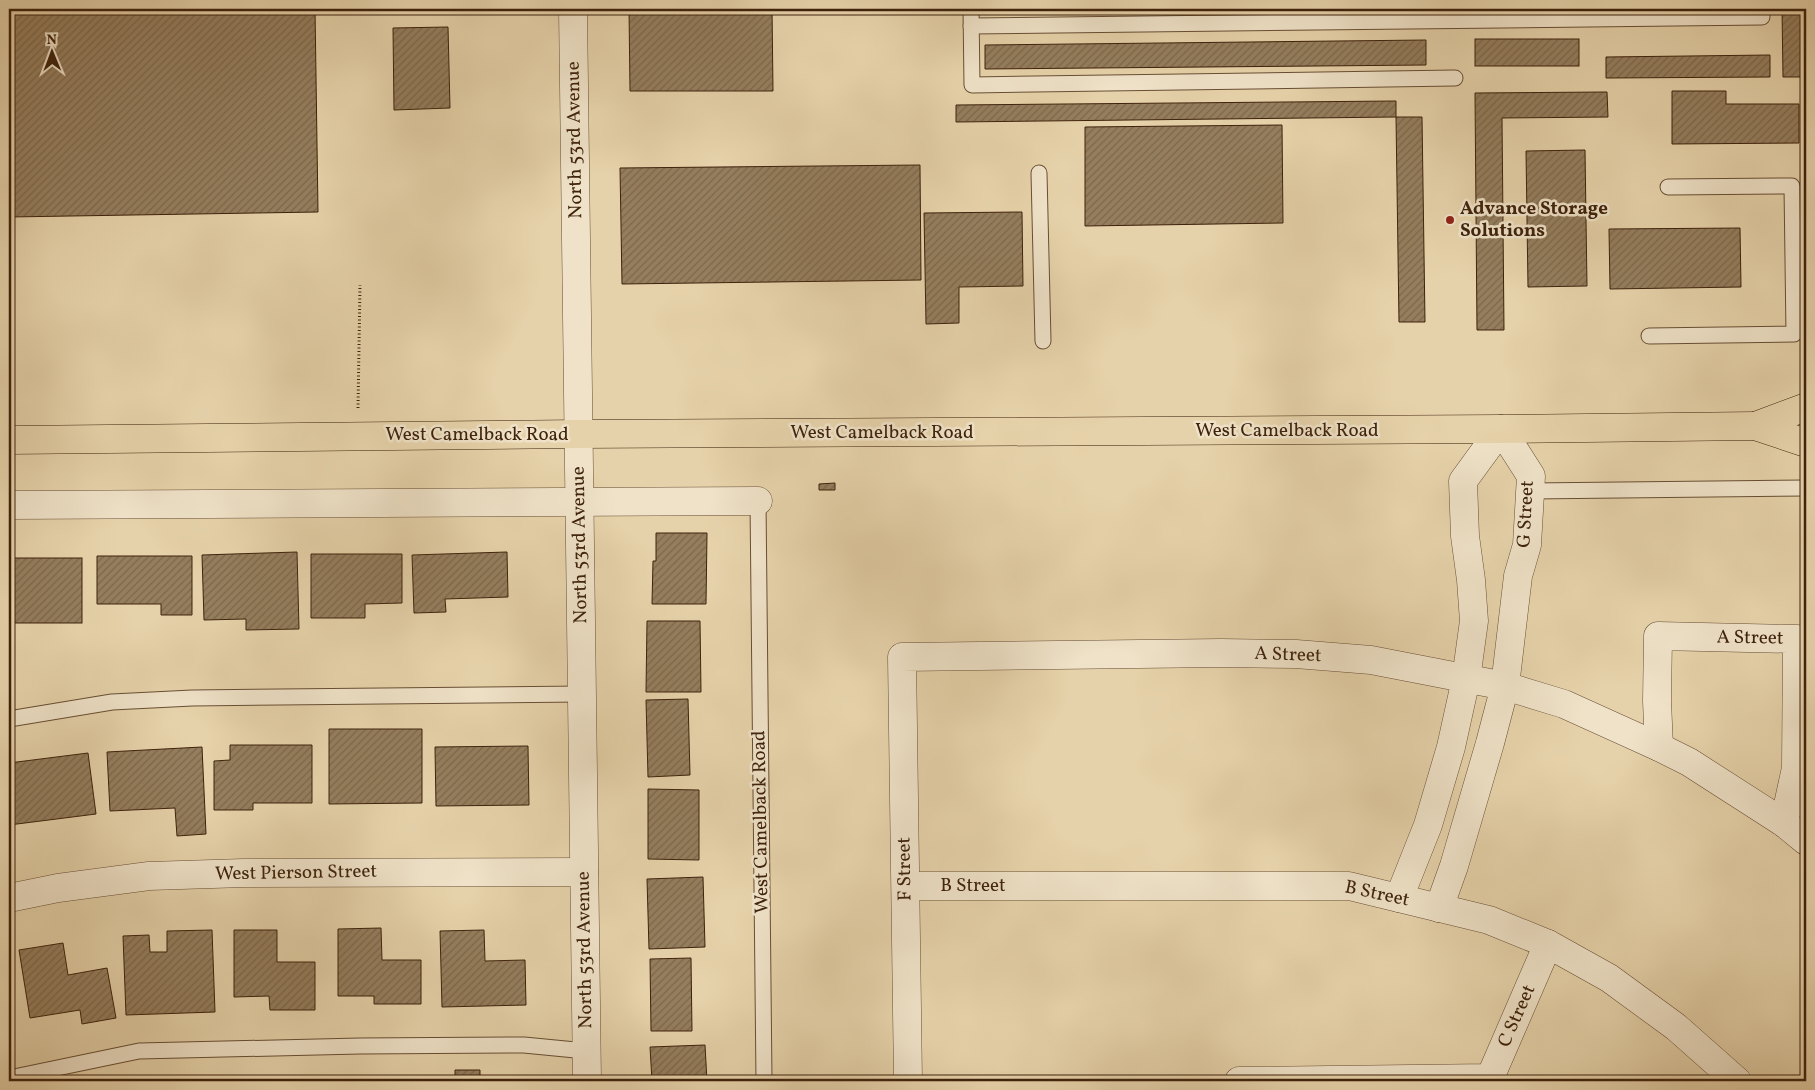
<svg xmlns="http://www.w3.org/2000/svg" width="1815" height="1090" font-family="Vollkorn,serif">
	<defs>
		<pattern id="building-hatch" width="6" height="6" patternUnits="userSpaceOnUse" patternTransform="scale(1.25)"><rect width="6" height="6" fill="#957e5e"/><path d="M-1 1l2-2M0 6l6-6M5 7l2-2" fill="none" stroke="#7b674c"/></pattern>
	</defs>
	<rect width="100%" height="100%" fill="#e6d2aa"/>
	<filter id="stains"><feTurbulence type="fractalNoise" baseFrequency=".004" numOctaves="4"/><feColorMatrix values="0 0 0 0 .2 0 0 0 0 .09 0 0 0 0 .02 0 0 0 .5 -.17"/></filter>
	<radialGradient id="worn" r=".72"><stop offset=".6" stop-color="#630" stop-opacity="0"/><stop offset="1" stop-color="#630" stop-opacity=".3"/></radialGradient>
	<g fill="url(#building-hatch)" stroke="#3e220c">
		<path d="M9 9H315L318 212 9 217Z"/>
		<path d="M629 9H772L773 91H630Z"/>
		<path d="M1782 9H1803L1805 77H1783Z"/>
		<path d="M448 27 450 108 394 110 393 28Z"/>
		<rect x="1475" y="39" width="104" height="27"/>
		<path d="M1426 40V65L985 69V45Z"/>
		<path d="M1770 55V77L1606 78V57Z"/>
		<path d="M1672 91H1726V104H1799V143L1672 144Z"/>
		<path d="M1607 92 1608 117 1502 118 1504 330H1477L1475 93Z"/>
		<path d="M1396 101V117L956 122V105Z"/>
		<path d="M1396 117H1422L1425 322H1399Z"/>
		<path d="M1282 125 1283 223 1085 226V127Z"/>
		<path d="M1585 150 1587 286 1528 287 1526 151Z"/>
		<path d="M920 165 921 280 622 284 620 168Z"/>
		<path d="M1022 212 1023 286 959 287V323L926 324 924 213Z"/>
		<path d="M1740 228 1741 287 1610 289 1609 229Z"/>
		<path d="M835 483V490H819V484Z"/>
		<path d="M656 533H707L706 604H652L653 561H656Z"/>
		<path d="M297 552 299 629 246 630V619L204 620 202 555Z"/>
		<path d="M507 552 508 597 445 599 446 612 414 613 412 555Z"/>
		<path d="M311 554H402V603L365 604V618H311Z"/>
		<path d="M97 556H192V615H161V604H97Z"/>
		<rect x="9" y="558" width="73" height="65"/>
		<path d="M647 621H700L701 692H646Z"/>
		<path d="M688 699 690 775 648 777 646 700Z"/>
		<path d="M329 729H422V803L329 804Z"/>
		<path d="M230 745H312V803H253V810H214V761L230 760Z"/>
		<path d="M528 746 529 805 436 806 435 747Z"/>
		<path d="M202 747 206 834 177 836 175 808 110 811 107 752Z"/>
		<path d="M88 753 96 814 9 825V763Z"/>
		<path d="M648 789 699 790V860L648 859Z"/>
		<path d="M703 877 705 947 649 949 647 879Z"/>
		<path d="M381 928 382 960H421V1004H374V996H338V929Z"/>
		<path d="M212 930 215 1012 126 1015 123 936 149 935 150 952H167V931Z"/>
		<path d="M234 930H277V962H315V1010H270L269 996 234 997Z"/>
		<path d="M484 930 485 961 525 960 526 1005 442 1007 440 931Z"/>
		<path d="M63 943 68 975 107 968 116 1018 82 1024 80 1010 30 1018 19 950Z"/>
		<path d="M691 958 692 1031H651L650 959Z"/>
		<path d="M705 1045 707 1081H652L650 1047Z"/>
		<path d="M455 1070H480V1079H521V1081H435H455Z"/>
	</g>
	<g fill="none" stroke-linecap="round" stroke-linejoin="round">
		<defs>
			<g id="service">
				<path d="M971 9 972 85 1455 78"/>
				<path d="M971 26 1762 17V9"/>
				<path d="M1039 173 1043 341"/>
				<path d="M1649 336 1794 334 1792 186 1668 187"/>
				<path d="M1531 491 1806 488"/>
				<path d="M758 501 764 1081"/>
				<path d="M9 719 112 702 192 698 582 694"/>
				<path d="M9 1078 139 1051 360 1046 524 1045 586 1051"/>
			</g>
			<g id="minor">
				<path d="M573 9 587 1081"/>
				<path d="M9 505 758 501"/>
				<path d="M1659 747 1657 701 1658 636 1797 639 1796 768 1784 823"/>
				<path d="M906 886H1349L1489 920 1548 944 1609 978 1676 1027 1737 1081"/>
				<path d="M9 898 58 888 149 876 244 873 584 872"/>
				<path d="M1399 898 1428 825 1451 747 1466 679 1474 621 1471 580 1465 536 1463 481 1501 429 1531 476 1527 545 1518 576 1505 686 1490 743 1454 866 1439 908"/>
				<path d="M908 1081 902 657 1221 653 1296 654 1371 660 1505 686 1564 704 1659 747 1689 762 1784 823 1806 841"/>
				<path d="M1239 1081 1490 1078 1548 944"/>
			</g>
			<g id="primary">
				<path d="M1755 426 1806 407"/>
				<path d="M9 440 579 434 1501 429 1755 426 1806 443"/>
			</g>
		</defs>
		<use href="#service" stroke="#684e34" stroke-width="17"/>
		<use href="#minor" stroke="#684e34" stroke-width="29"/>
		<use href="#primary" stroke="#3e220c" stroke-width="29"/>
		<path stroke="#3e220c" stroke-width="3" stroke-dasharray="1 2.5" stroke-linecap="butt" d="M358 408 360 285"/>
		<use href="#service" stroke="#efe2c8" stroke-width="15"/>
		<use href="#minor" stroke="#efe2c8" stroke-width="28"/>
		<use href="#primary" stroke="#e6d2aa" stroke-width="28"/>
	</g>
	<circle fill="#8f2418" stroke="#efe2c8" stroke-width="2" cx="1450" cy="220" r="5"/>
	<g text-anchor="middle" dominant-baseline="central" stroke-width="5" stroke-linejoin="round" paint-order="stroke">
		<g font-size="19" fill="#3e220c" stroke="#efe2c8">
			<text transform="translate(575 140) rotate(-91)">North 53rd Avenue</text>
			<text x="1287" y="431">West Camelback Road</text>
			<text x="882" y="433">West Camelback Road</text>
			<text x="477" y="435">West Camelback Road</text>
			<text transform="translate(1526 514) rotate(-87)">G Street</text>
			<text transform="translate(580 545) rotate(-91)">North 53rd Avenue</text>
			<text transform="translate(1750 638) rotate(1)">A Street</text>
			<text transform="translate(1288 655) rotate(2)">A Street</text>
			<text transform="translate(761 822) rotate(-91)">West Camelback Road</text>
			<text transform="translate(905 869) rotate(-91)">F Street</text>
			<text transform="translate(296 873) rotate(-1)">West Pierson Street</text>
			<text x="973" y="886">B Street</text>
			<text transform="translate(1377 894) rotate(12)">B Street</text>
			<text transform="translate(585 950) rotate(-91)">North 53rd Avenue</text>
			<text transform="translate(1517 1016) rotate(-66)">C Street</text>
		</g>
		<g font-size="19" font-weight="bold" fill="#3e220c" stroke="#efe2c8" text-anchor="start">
			<text x="1460" y="209">Advance Storage<tspan x="1460" dy="22">Solutions</tspan></text>
		</g>
	</g>
	<rect width="1815" height="1090" fill="none" stroke="#e6d2aa" stroke-width="30"/>
	<rect x="10" y="10" width="1795" height="1070" fill="none" stroke="#3e220c" stroke-width="2.5"/>
	<rect x="15" y="15" width="1785" height="1060" fill="none" stroke="#3e220c"/>
	<g transform="translate(52 52) rotate(359)" stroke="#efe2c8" stroke-width="4" paint-order="stroke">
	<path d="M0-4L9 19L0 12L-9 19Z" fill="#3e220c"/>
	<text y="-8" font-size="14" font-weight="bold" text-anchor="middle" fill="#3e220c">N</text>
	</g>
	<rect width="100%" height="100%" filter="url(#stains)"/>
	<rect width="100%" height="100%" fill="url(#worn)"/>
</svg>
